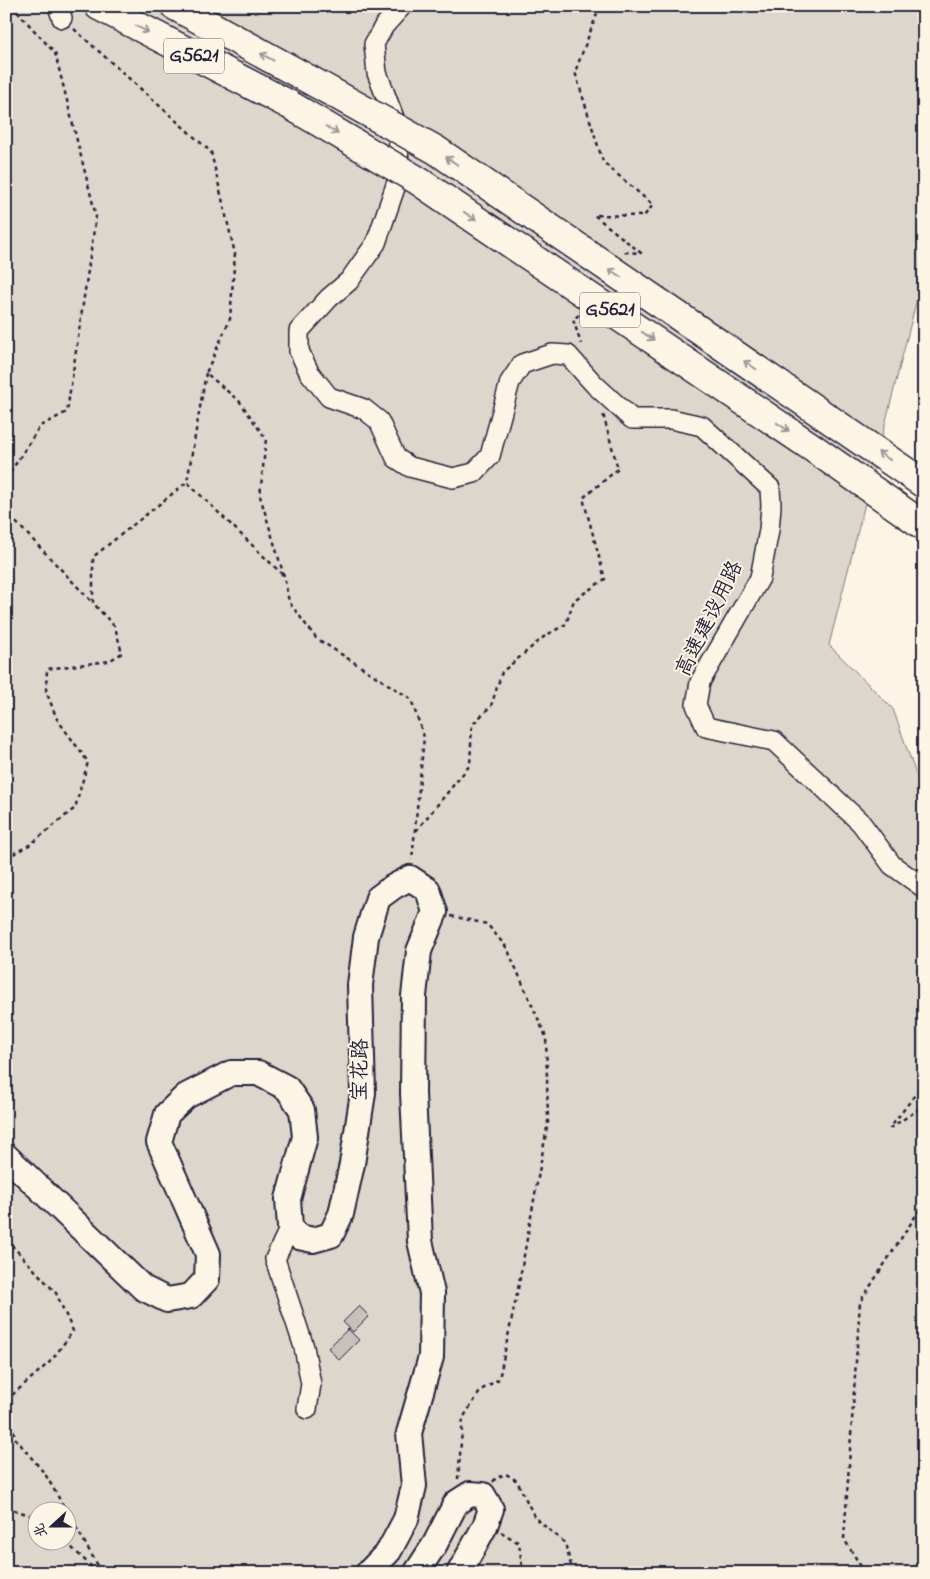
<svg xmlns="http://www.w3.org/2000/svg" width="930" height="1579" font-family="'Indie Flower','LXGW WenKai TC',sans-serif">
	<rect width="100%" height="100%" fill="#fcf5e5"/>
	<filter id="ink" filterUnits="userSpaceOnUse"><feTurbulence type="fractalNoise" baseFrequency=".02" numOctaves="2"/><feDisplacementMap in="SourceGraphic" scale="10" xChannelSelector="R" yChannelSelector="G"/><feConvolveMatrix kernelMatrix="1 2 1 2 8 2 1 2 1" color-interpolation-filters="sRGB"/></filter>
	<g filter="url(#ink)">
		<path fill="#dcd6cc" stroke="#7f7c84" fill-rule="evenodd" d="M6 6H924V284L921 283 829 645 893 709 924 797V1573H6ZM38 1512H68V1542H38Z"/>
		<g fill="#c6c1bb" stroke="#22223b">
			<path d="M359 1306 369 1316 353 1332 343 1322Z"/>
			<path d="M348 1329 359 1340 339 1360 328 1348Z"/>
		</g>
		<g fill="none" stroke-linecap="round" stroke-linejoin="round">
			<defs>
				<g id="minor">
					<path d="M58 6 62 18"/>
					<path d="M402 6 384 26 374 44 377 73 399 131 398 179 376 243 349 281 329 298 299 331V351L309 372 329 397 364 409 379 421 396 458 410 467 453 478 474 473 490 456 510 382 522 364 552 354 568 355 594 384 632 419H671L702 426 770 488 771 506 769 530 760 578 700 682 696 705 706 727 774 741 861 823 892 865 924 888"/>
					<path d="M290 1227 275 1259 304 1347 311 1384 307 1409"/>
				</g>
				<g id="major">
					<path d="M6 1156 143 1288 167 1300 191 1296 207 1279 208 1254 159 1142 167 1114 186 1096 231 1073H258L287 1088 302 1110 305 1137 288 1199 290 1227 299 1237 313 1240 331 1235 341 1214 352 1164 363 1093 360 985 366 937 378 898 393 887 410 878 428 890 435 912 419 951 414 996 413 1093 420 1241 432 1293 431 1357 409 1433 414 1486 406 1519 389 1551 368 1573"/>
					<path d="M416 1573 435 1544 456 1503 470 1494 483 1495 491 1509 485 1526 459 1573"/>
				</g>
				<g id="highway">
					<path d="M99 6 290 105"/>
					<path d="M175 6 310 80"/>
				</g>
			</defs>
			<use href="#minor" stroke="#22223b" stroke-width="22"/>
			<use href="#major" stroke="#22223b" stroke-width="28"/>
			<use href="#highway" stroke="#22223b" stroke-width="31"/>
			<g stroke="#22223b" stroke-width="2.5" stroke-dasharray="4 4" stroke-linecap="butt">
				<path d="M600 6 575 72 603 162 653 205 644 216 594 215 641 253 622 252"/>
				<path d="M74 29 211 152 235 254 230 319 206 373 240 402 266 439 260 496 284 576 289 602 316 638 411 699 424 737 412 860"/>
				<path d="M579 315 573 319 581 344"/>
				<path d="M206 373 187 482 283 575"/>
				<path d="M6 479 40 426 67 412 96 216 55 53 12 6"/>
				<path d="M6 501 11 517 92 602"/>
				<path d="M416 831 470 765 472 725 491 706 502 672 545 636 566 624 574 600 605 579 583 498 618 469 603 414"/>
				<path d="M6 858 31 844 75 808 88 762 57 719 46 691 47 669 109 661 122 653 115 627 93 603V557L187 482"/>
				<path d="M451 916 487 924 507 948 546 1037 548 1122 518 1289 499 1379 481 1390 463 1418 458 1479"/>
				<path d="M924 1083 890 1128 924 1106"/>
				<path d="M6 1239 56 1293 73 1331 52 1360 11 1396V1418L15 1438 45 1474 67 1512"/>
				<path d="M493 1482 496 1478 506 1474 517 1481 535 1518 565 1543 573 1573"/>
				<path d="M6 1507 38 1518"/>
				<path d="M68 1513 102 1573"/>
				<path d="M501 1532 519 1543 523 1573"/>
				<path d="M66 1542 98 1573"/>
				<path d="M865 1573 844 1539 860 1302 924 1203"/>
			</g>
			<use href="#minor" stroke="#fcf5e5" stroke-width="19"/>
			<use href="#major" stroke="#fcf5e5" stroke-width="24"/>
			<use href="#highway" stroke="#fcf5e5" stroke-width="28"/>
			<defs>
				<g id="highway-bridge">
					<path d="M310 80 436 150 924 484"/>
					<path d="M290 105 417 180 813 448 924 526"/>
				</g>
			</defs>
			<use href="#highway-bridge" stroke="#22223b" stroke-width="31" stroke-linecap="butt"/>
			<use href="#highway-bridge" stroke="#fcf5e5" stroke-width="28"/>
		</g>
		<defs><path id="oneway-shaft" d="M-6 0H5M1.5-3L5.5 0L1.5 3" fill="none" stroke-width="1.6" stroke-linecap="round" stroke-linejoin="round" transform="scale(1.25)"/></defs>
		<g stroke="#9a9698">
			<use href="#oneway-shaft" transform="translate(142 29) rotate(27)"/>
			<use href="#oneway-shaft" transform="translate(267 57) rotate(-151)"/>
			<use href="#oneway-shaft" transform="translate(332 130) rotate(30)"/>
			<use href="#oneway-shaft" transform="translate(452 161) rotate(-146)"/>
			<use href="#oneway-shaft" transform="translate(470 216) rotate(34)"/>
			<use href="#oneway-shaft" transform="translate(615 273) rotate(-146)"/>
			<use href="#oneway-shaft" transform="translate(648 336) rotate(34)"/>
			<use href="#oneway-shaft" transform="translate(750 365) rotate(-146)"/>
			<use href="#oneway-shaft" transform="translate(783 427) rotate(34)"/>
			<use href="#oneway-shaft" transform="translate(884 456) rotate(-146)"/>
		</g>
	</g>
	<g text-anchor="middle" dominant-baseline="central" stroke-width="4" stroke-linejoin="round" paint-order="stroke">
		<g fill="#fcf5e5" stroke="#63616e" stroke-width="1">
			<rect x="164" y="38.5" width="60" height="35" rx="4"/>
			<rect x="580" y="292.5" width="60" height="35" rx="4"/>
		</g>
		<g font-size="20" font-weight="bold" fill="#22223b">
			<text x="194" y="56">G5621</text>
			<text x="610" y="310">G5621</text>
		</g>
		<g font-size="21" fill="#22223b" stroke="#fcf5e5">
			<text transform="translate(710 619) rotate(-64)">高速建设用路</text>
			<text transform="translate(361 1070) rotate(-89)">宝花路</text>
		</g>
	</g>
	<rect width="930" height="1579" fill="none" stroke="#fcf5e5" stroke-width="25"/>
	<rect x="12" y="12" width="905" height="1554" fill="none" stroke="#22223b" stroke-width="2" filter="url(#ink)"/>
	<g transform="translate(52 1526) rotate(249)"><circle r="24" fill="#fcf5e5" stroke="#a5a1a1"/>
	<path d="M0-4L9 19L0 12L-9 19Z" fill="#22223b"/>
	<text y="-8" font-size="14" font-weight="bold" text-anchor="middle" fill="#22223b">北</text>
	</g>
</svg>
